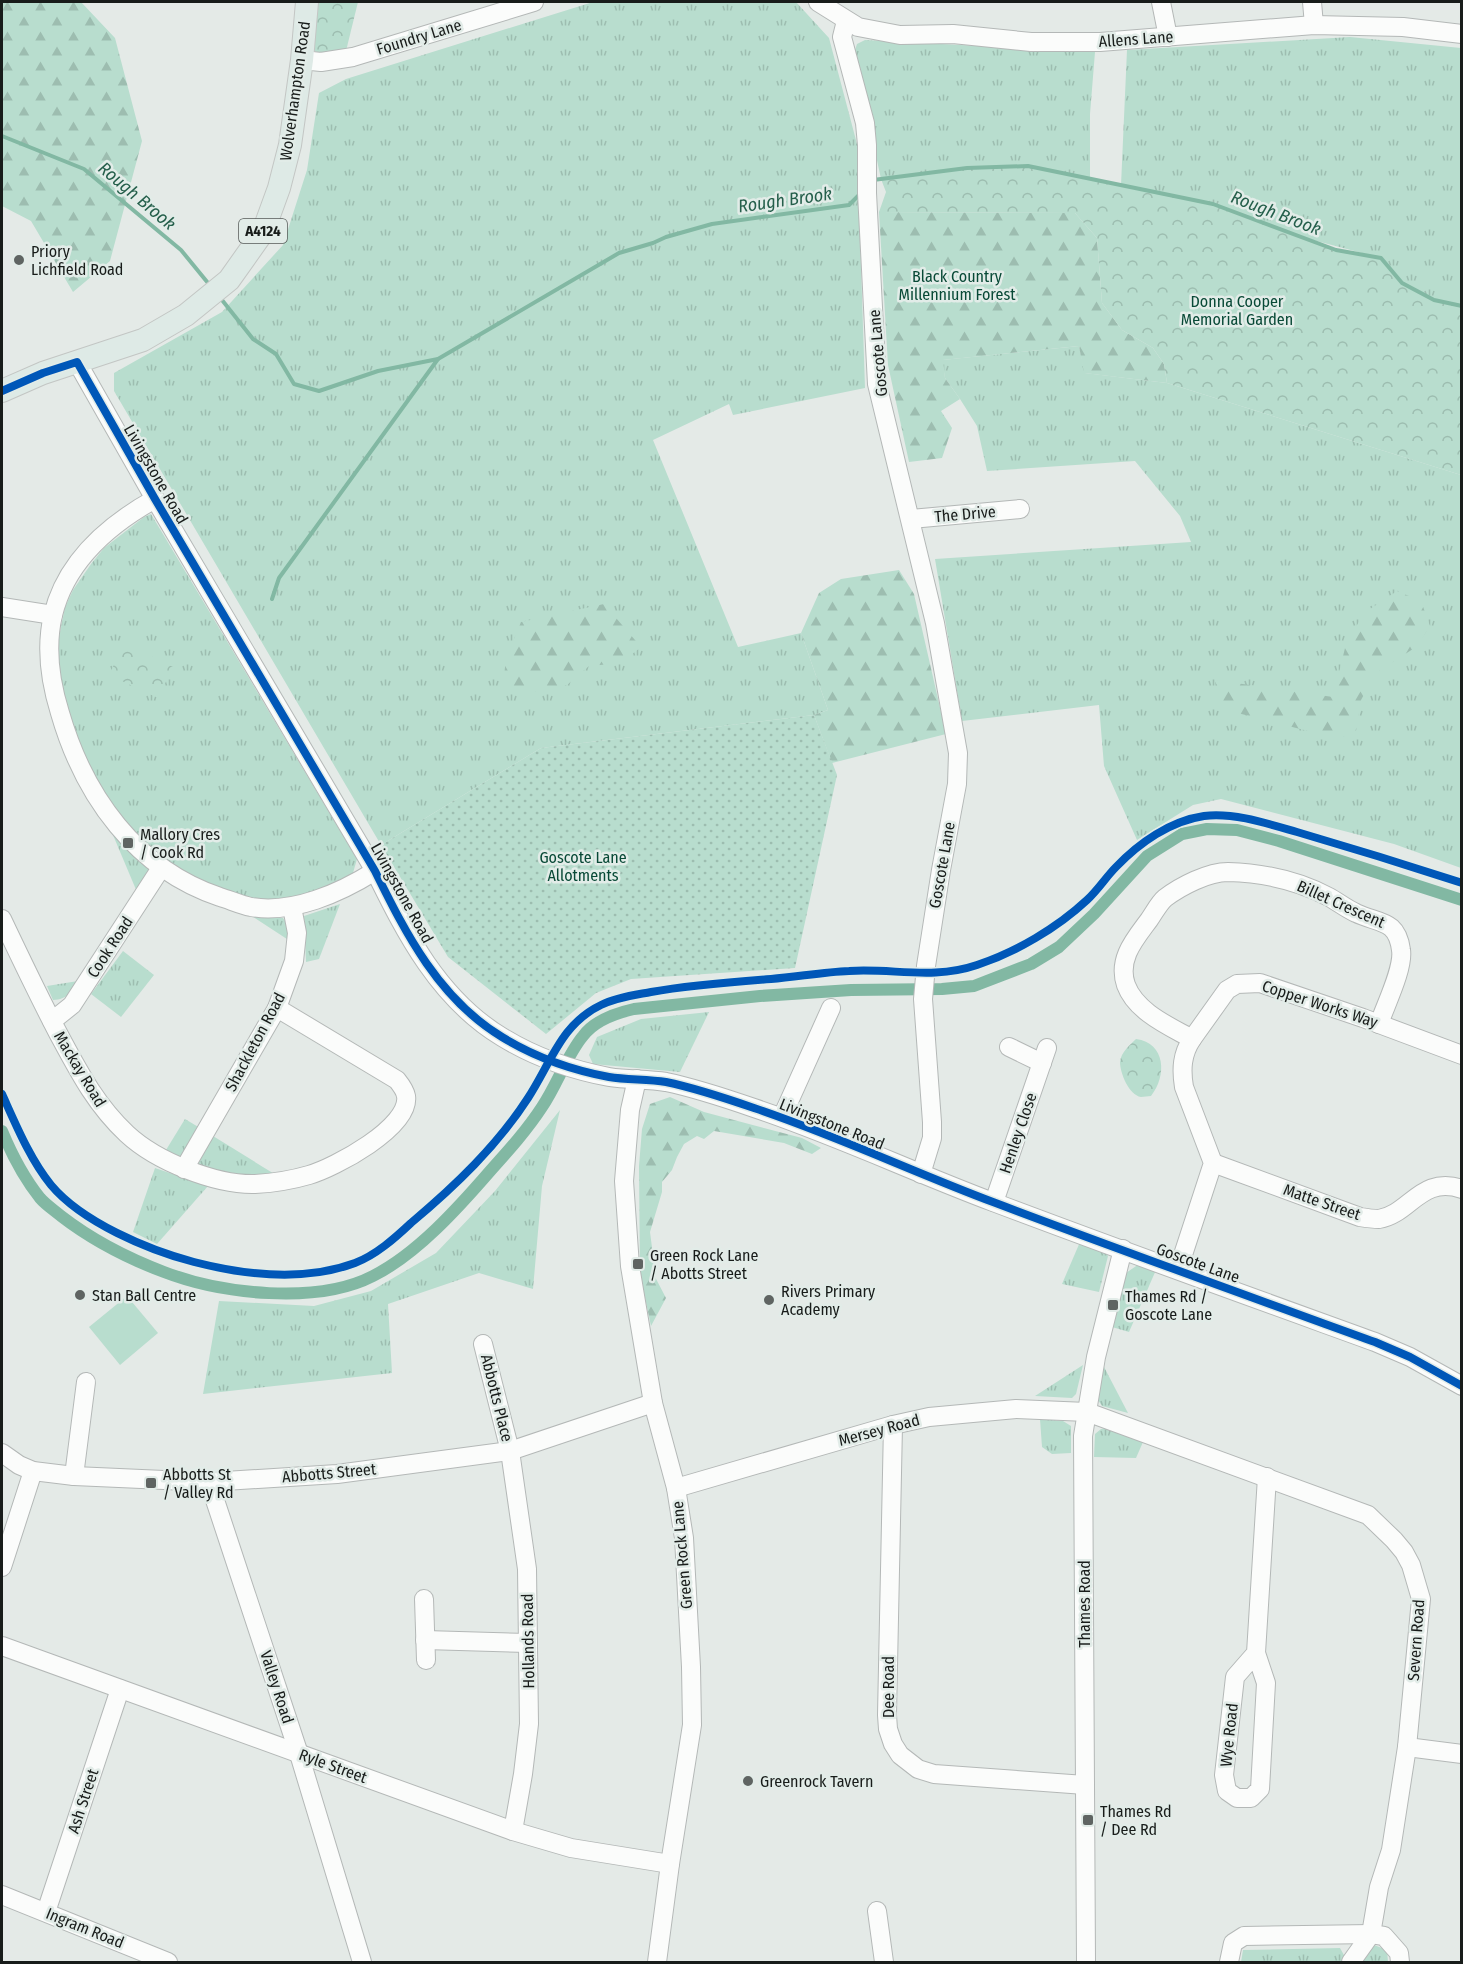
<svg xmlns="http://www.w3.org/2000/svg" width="1463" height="1964" font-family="'Fira Sans Condensed',sans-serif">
	<defs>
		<pattern id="grass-tufts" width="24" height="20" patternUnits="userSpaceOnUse" patternTransform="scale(1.5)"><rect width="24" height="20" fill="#b8ddce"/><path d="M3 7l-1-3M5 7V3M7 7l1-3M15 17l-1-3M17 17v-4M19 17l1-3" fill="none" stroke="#9dbdb0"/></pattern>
		<pattern id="forest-firs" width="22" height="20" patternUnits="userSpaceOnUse" patternTransform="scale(1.5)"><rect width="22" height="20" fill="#b8ddce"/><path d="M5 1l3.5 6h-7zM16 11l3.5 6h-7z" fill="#9dbdb0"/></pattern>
		<pattern id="park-crowns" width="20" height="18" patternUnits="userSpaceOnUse" patternTransform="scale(1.5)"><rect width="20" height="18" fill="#b8ddce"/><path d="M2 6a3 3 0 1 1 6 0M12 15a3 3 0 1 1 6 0" fill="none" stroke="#9dbdb0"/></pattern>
		<pattern id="garden-dots" width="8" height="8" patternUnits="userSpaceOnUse" patternTransform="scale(1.5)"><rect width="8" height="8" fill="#b8ddce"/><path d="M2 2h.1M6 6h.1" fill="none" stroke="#9dbdb0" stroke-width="1.8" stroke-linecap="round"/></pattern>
	</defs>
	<rect width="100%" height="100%" fill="#e4eae7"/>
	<g fill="url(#grass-tufts)">
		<path d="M593 2H796L829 38 857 144 865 388 733 415 729 404 653 440 738 647 801 633 828 710 814 715 541 748 381 845 114 391V373L222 312 283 245 307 170 319 93 346 79Z"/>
		<path d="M1350 37 1461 48V306L1434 300 1404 284 1381 258 1290 234 1213 204 1121 185 1127 50Z"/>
		<path d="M865 40 1095 52 1090 114V179L1028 166 967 168 881 179 854 53 857 44Z"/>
		<path d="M1079 346 1085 373 1167 383 1461 475V868L1394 844 1221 799 1193 805 1137 840 1104 766 1099 705 962 721 935 559 1191 542 1180 516 1135 461 987 471 977 426 960 399 945 378 942 360Z"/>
		<path d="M151 514 357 859 353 873 329 886 296 898 274 901 244 900 208 885 170 864 145 844 115 812 75 741 60 683 58 642 65 607 73 590 91 564 104 548 144 517Z"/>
		<path d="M113 835 148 869V876L137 892Z"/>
		<path d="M340 904 319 959 306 962 304 916Z"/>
		<path d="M247 913 283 918 288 925 290 941Z"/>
		<path d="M123 951 154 975 121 1017 91 994Z"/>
		<path d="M78 981C70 993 68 999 53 1000L47 986Z"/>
		<path d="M709 1012 680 1072 593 1064 589 1055 597 1037 641 1019Z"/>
		<path d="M560 1110 542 1186 533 1289 479 1273 388 1304 392 1373 203 1394 219 1301 314 1306 371 1291 436 1253 495 1191Z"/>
		<path d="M185 1119 200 1128 186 1155 180 1157 166 1150Z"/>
		<path d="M213 1136 276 1175C244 1177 227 1175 198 1164Z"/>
		<path d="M155 1168 208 1186 157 1244 133 1232Z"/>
		<path d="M1080 1242 1103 1250 1108 1256 1099 1292 1062 1284Z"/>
		<path d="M1139 1264 1156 1270 1129 1332 1112 1327 1126 1273Z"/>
		<path d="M1083 1365 1076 1394 1072 1398 1035 1396Z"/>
		<path d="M1103 1365 1128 1413 1102 1406 1098 1400Z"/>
		<path d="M1040 1419 1063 1421 1071 1426V1453L1052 1454 1042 1447Z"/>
		<path d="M1107 1428 1143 1442 1136 1458 1094 1457 1095 1434 1101 1429Z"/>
		<path d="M1374 1945 1387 1950 1388 1962H1361Z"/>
		<path d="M1340 1948 1345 1957 1343 1962H1241L1243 1950Z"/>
	</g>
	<g fill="url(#forest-firs)">
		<path d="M2 2H81L115 38 142 141 110 261 73 292 31 221 2 206Z"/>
		<path d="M879 212 1075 213 1097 238 1102 303 1122 330 1153 348 1164 364 1167 383 1084 373 1079 346 943 360 945 378 960 399 941 411 952 428 942 458 909 462 888 365Z"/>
		<path d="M899 570 914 594 946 734 832 763 814 715 828 710 801 633 819 593 841 579Z"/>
		<path d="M1397 591 1421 601 1430 626 1416 647 1376 673 1361 700 1356 731 1339 739 1218 708 1215 680 1333 697 1346 644 1364 613Z"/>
		<path d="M604 604 641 647 621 663 589 666 567 685 539 692 503 686 506 658 521 622Z"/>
		<path d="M670 1097 704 1112 802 1138 821 1148 812 1154 784 1143 714 1131 704 1139 697 1136 684 1144 677 1157 672 1170 662 1182V1192L650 1232 654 1263V1275L666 1298 651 1326 640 1274 639 1166 642 1129 650 1104Z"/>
	</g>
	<g fill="url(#park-crowns)">
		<path d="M312 2H358L346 51 323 54 312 50Z"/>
		<path d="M1028 166 1213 204 1336 250 1381 258 1402 283 1434 300 1461 306V475L1167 383 1164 364 1153 348 1122 330 1102 303 1097 238 1075 213 879 212 886 192 881 179 967 168Z"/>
		<path d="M124 643 173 667 158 698 109 675Z"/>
		<path d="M1136 1039C1166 1043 1167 1076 1151 1096 1148 1096 1144 1097 1141 1097 1129 1095 1120 1073 1120 1062 1121 1052 1130 1045 1136 1039Z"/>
	</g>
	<path fill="url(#garden-dots)" d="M814 715 837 775 795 968 631 979 596 993 546 1034 448 957 381 845 541 748Z"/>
	<path fill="#b8ddce" d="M127 1296 158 1333 120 1365 89 1327Z"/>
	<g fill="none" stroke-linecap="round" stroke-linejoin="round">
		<g stroke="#82b8a3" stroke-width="4">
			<path d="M2 136 84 169 181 250 208 283"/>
			<path d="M873 180 967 168 1028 166 1213 204 1336 250 1381 258 1402 283 1434 300 1462 306"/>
			<path d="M222 300 253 339 276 354 294 384 319 391 378 371 438 359 619 253 653 243 666 237 712 224 849 205 862 192"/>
			<path d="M272 599 279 578 438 359"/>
		</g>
		<path stroke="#82b8a3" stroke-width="12" d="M2 1131C12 1155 24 1178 40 1198 46 1205 54 1210 61 1216 92 1240 127 1258 164 1272 221 1294 317 1305 373 1276 417 1254 459 1207 491 1170 509 1150 527 1130 542 1107 557 1085 567 1055 583 1036 595 1020 616 1013 634 1009L760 996 851 990 942 989 974 986 1031 964 1059 947 1094 914 1147 856 1182 834 1207 829 1237 830 1279 841 1462 900"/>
		<defs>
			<g id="minor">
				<path d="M818 2 858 27 900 35 953 34 1031 42H1100L1314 25 1403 27 1462 34"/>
				<path d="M1161 2 1168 37"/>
				<path d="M1312 2 1314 25"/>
				<path d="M846 21 842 37 865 123 867 145V193L877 384 935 623 958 753 957 784 941 870 926 966 923 999 932 1122V1138L921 1174"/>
				<path d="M302 60 321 62 353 57 534 2"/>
				<path d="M77 362 155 499 375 871C406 934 439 999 502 1037 533 1056 572 1070 609 1077 627 1080 647 1079 666 1082 695 1088 725 1098 754 1108 835 1135 913 1172 993 1202 1120 1250 1248 1296 1375 1342L1410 1357 1462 1386"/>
				<path d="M155 499C108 525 66 561 53 615 45 649 50 681 60 713 84 796 136 869 220 897 230 900 241 905 251 907 293 914 340 893 375 871"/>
				<path d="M911 519 1020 509"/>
				<path d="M2 607 53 615"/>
				<path d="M2 919C20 957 38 995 58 1033 78 1070 95 1104 127 1134 156 1161 215 1185 255 1184 273 1183 292 1180 309 1175 334 1168 411 1127 406 1096 405 1090 401 1085 397 1080L277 1008"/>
				<path d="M52 1021 72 1005 161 868"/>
				<path d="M1192 1039C1169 1026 1136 1012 1126 985 1117 959 1135 939 1149 920 1154 913 1159 903 1165 898 1181 886 1208 872 1228 872 1262 873 1299 881 1329 897 1338 902 1347 909 1356 913 1379 924 1397 919 1401 950 1404 968 1385 1006 1379 1024"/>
				<path d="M1009 1047 1042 1063"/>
				<path d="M637 1079 630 1110 624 1181 630 1266 653 1403 676 1488 684 1538 691 1667 692 1725 670 1864 657 1962"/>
				<path d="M782 1117 831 1008"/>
				<path d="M1213 1163 1360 1217C1366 1218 1372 1219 1379 1219 1410 1214 1421 1175 1462 1189"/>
				<path d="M184 1169 277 1008 294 961 297 933 292 907"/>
				<path d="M994 1202 1047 1048"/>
				<path d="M1178 1270 1213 1163 1184 1087C1181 1069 1182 1054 1192 1039L1227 990 1237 984 1260 983 1363 1018 1462 1055"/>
				<path d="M483 1344 510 1451 527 1569 529 1724 523 1774 513 1831"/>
				<path d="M893 1425 887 1715 888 1729 893 1744 900 1755 918 1769 934 1774 1085 1785"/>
				<path d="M2 1453 19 1465 33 1471 74 1476 209 1482 337 1474 510 1451 653 1403"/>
				<path d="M74 1476 86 1382"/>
				<path d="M209 1482 299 1754 362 1962"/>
				<path d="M676 1488 893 1425 929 1417 1016 1409 1087 1412 1368 1515 1394 1540 1404 1552 1411 1565 1421 1599 1407 1747 1391 1850 1379 1887 1371 1934 1351 1962"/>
				<path d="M2 1567 33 1471"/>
				<path d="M424 1599 426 1660"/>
				<path d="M425 1640 528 1643"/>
				<path d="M2 1646 513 1831 571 1848 670 1864"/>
				<path d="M1256 1653 1235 1677 1224 1775 1227 1791 1237 1798H1251L1260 1789 1266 1683 1256 1653 1267 1477"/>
				<path d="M1407 1747 1462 1754"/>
				<path d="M2 1895 168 1962"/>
				<path d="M877 1911 884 1962"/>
				<path d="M46 1912 120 1689"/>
				<path d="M1086 1962 1083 1436 1096 1357 1123 1249"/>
				<path d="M1229 1962 1233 1943 1244 1936 1371 1934 1384 1936 1399 1953 1400 1962"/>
			</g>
			<path id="major" d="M2 391 43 373 143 340 186 315 229 280 263 232 279 188 290 145 302 60 307 2"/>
		</defs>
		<use href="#minor" stroke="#b4b8b7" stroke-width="20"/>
		<use href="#major" stroke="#c3c6c4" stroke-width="24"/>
		<use href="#minor" stroke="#fbfcfb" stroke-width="18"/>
		<use href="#major" stroke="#deeae6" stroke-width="22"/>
		<defs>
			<g id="cycleway">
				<path d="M2 391 43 373 77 362 155 499 375 871C406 934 439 999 502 1037 533 1056 572 1070 609 1077 627 1080 647 1079 666 1082 695 1088 725 1098 754 1108 835 1135 913 1172 993 1202 1120 1250 1248 1296 1375 1342L1410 1357 1462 1386"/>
				<path d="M2 1094C16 1125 30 1159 51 1185 82 1222 148 1250 194 1262 245 1275 304 1282 355 1263 376 1255 395 1238 411 1223 455 1186 497 1146 528 1098 551 1063 561 1024 601 1005 617 997 635 995 651 992 691 985 731 982 771 979 797 977 823 972 849 971 893 968 933 980 977 965 1016 952 1057 928 1087 900 1098 890 1106 877 1116 867 1139 843 1170 821 1204 816 1233 812 1269 824 1297 832 1352 848 1407 865 1462 883"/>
			</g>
		</defs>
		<use href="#cycleway" stroke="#e2ece8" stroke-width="11"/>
		<use href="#cycleway" stroke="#0057b8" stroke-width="8"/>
	</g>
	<g fill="#5f6462" stroke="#e2ece8" stroke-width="2">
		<circle cx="19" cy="260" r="6"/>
		<rect x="122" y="837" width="12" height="12" rx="3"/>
		<rect x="632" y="1258" width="12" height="12" rx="3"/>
		<circle cx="80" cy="1295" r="6"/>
		<circle cx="769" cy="1300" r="6"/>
		<rect x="1107" y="1299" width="12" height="12" rx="3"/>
		<rect x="145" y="1477" width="12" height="12" rx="3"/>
		<circle cx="748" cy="1781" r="6"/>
		<rect x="1082" y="1814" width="12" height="12" rx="3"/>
	</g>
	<g text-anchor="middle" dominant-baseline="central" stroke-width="5" stroke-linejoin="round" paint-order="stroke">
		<rect fill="#e2ece8" stroke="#555a58" stroke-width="1.5" x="239" y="219" width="48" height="24" rx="4.5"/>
		<g font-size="15" font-weight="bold" fill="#181c1a">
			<text x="263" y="231">A4124</text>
		</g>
		<g font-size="16" fill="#181c1a" stroke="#e2ece8">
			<text transform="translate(419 37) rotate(-17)">Foundry Lane</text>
			<text transform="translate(1136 39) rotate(-4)">Allens Lane</text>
			<text transform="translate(295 91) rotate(-82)">Wolverhampton Road</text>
			<text transform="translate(878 353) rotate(-95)">Goscote Lane</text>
			<text transform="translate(156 474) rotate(60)">Livingstone Road</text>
			<text transform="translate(965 514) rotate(-5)">The Drive</text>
			<text transform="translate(942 865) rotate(-80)">Goscote Lane</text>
			<text transform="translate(402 893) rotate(61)">Livingstone Road</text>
			<text transform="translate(1341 904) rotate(24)">Billet Crescent</text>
			<text transform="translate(110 947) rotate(-57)">Cook Road</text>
			<text transform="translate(1320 1004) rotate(18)">Copper Works Way</text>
			<text transform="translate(255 1042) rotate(-62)">Shackleton Road</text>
			<text transform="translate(80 1069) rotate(59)">Mackay Road</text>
			<text transform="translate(832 1124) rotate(22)">Livingstone Road</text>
			<text transform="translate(1018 1133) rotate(-71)">Henley Close</text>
			<text transform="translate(1322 1202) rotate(19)">Matte Street</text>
			<text transform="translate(1198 1263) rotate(20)">Goscote Lane</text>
			<text transform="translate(497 1398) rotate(76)">Abbotts Place</text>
			<text transform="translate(879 1430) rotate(-15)">Mersey Road</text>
			<text transform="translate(329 1473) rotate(-5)">Abbotts Street</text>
			<text transform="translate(682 1555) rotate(-95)">Green Rock Lane</text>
			<text transform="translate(1084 1604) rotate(-90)">Thames Road</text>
			<text transform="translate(1416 1640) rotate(-86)">Severn Road</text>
			<text transform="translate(528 1641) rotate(-91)">Hollands Road</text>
			<text transform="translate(277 1687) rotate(72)">Valley Road</text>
			<text transform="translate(888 1687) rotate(-90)">Dee Road</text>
			<text transform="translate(1229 1735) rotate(-84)">Wye Road</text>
			<text transform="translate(333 1766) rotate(20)">Ryle Street</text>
			<text transform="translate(83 1801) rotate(-72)">Ash Street</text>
			<text transform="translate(85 1928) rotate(22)">Ingram Road</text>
		</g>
		<g font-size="16" fill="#181c1a" stroke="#e2ece8" text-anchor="start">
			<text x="31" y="251">Priory<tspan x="31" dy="18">Lichfield Road</tspan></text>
			<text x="140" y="834">Mallory Cres<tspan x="140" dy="18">/ Cook Rd</tspan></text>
			<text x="650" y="1255">Green Rock Lane<tspan x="650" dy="18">/ Abotts Street</tspan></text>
			<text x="781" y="1291">Rivers Primary<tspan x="781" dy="18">Academy</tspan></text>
			<text x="92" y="1295">Stan Ball Centre</text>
			<text x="1125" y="1296">Thames Rd /<tspan x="1125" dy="18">Goscote Lane</tspan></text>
			<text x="163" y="1474">Abbotts St<tspan x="163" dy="18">/ Valley Rd</tspan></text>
			<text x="760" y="1781">Greenrock Tavern</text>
			<text x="1100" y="1811">Thames Rd<tspan x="1100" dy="18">/ Dee Rd</tspan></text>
		</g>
		<g font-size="16" fill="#084936" stroke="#e2ece8">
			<text x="957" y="276">Black Country<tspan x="957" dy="18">Millennium Forest</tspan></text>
			<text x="1237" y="301">Donna Cooper<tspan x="1237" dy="18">Memorial Garden</tspan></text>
			<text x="583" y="857">Goscote Lane<tspan x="583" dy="18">Allotments</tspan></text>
		</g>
		<g font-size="18" font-style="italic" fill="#255f4b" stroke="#e2ece8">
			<text transform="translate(137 196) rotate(40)">Rough Brook</text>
			<text transform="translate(785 200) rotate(-8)">Rough Brook</text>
			<text transform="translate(1276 213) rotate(21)">Rough Brook</text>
		</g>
	</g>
	<rect width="1463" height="1964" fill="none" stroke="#181c1a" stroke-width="6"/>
</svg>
